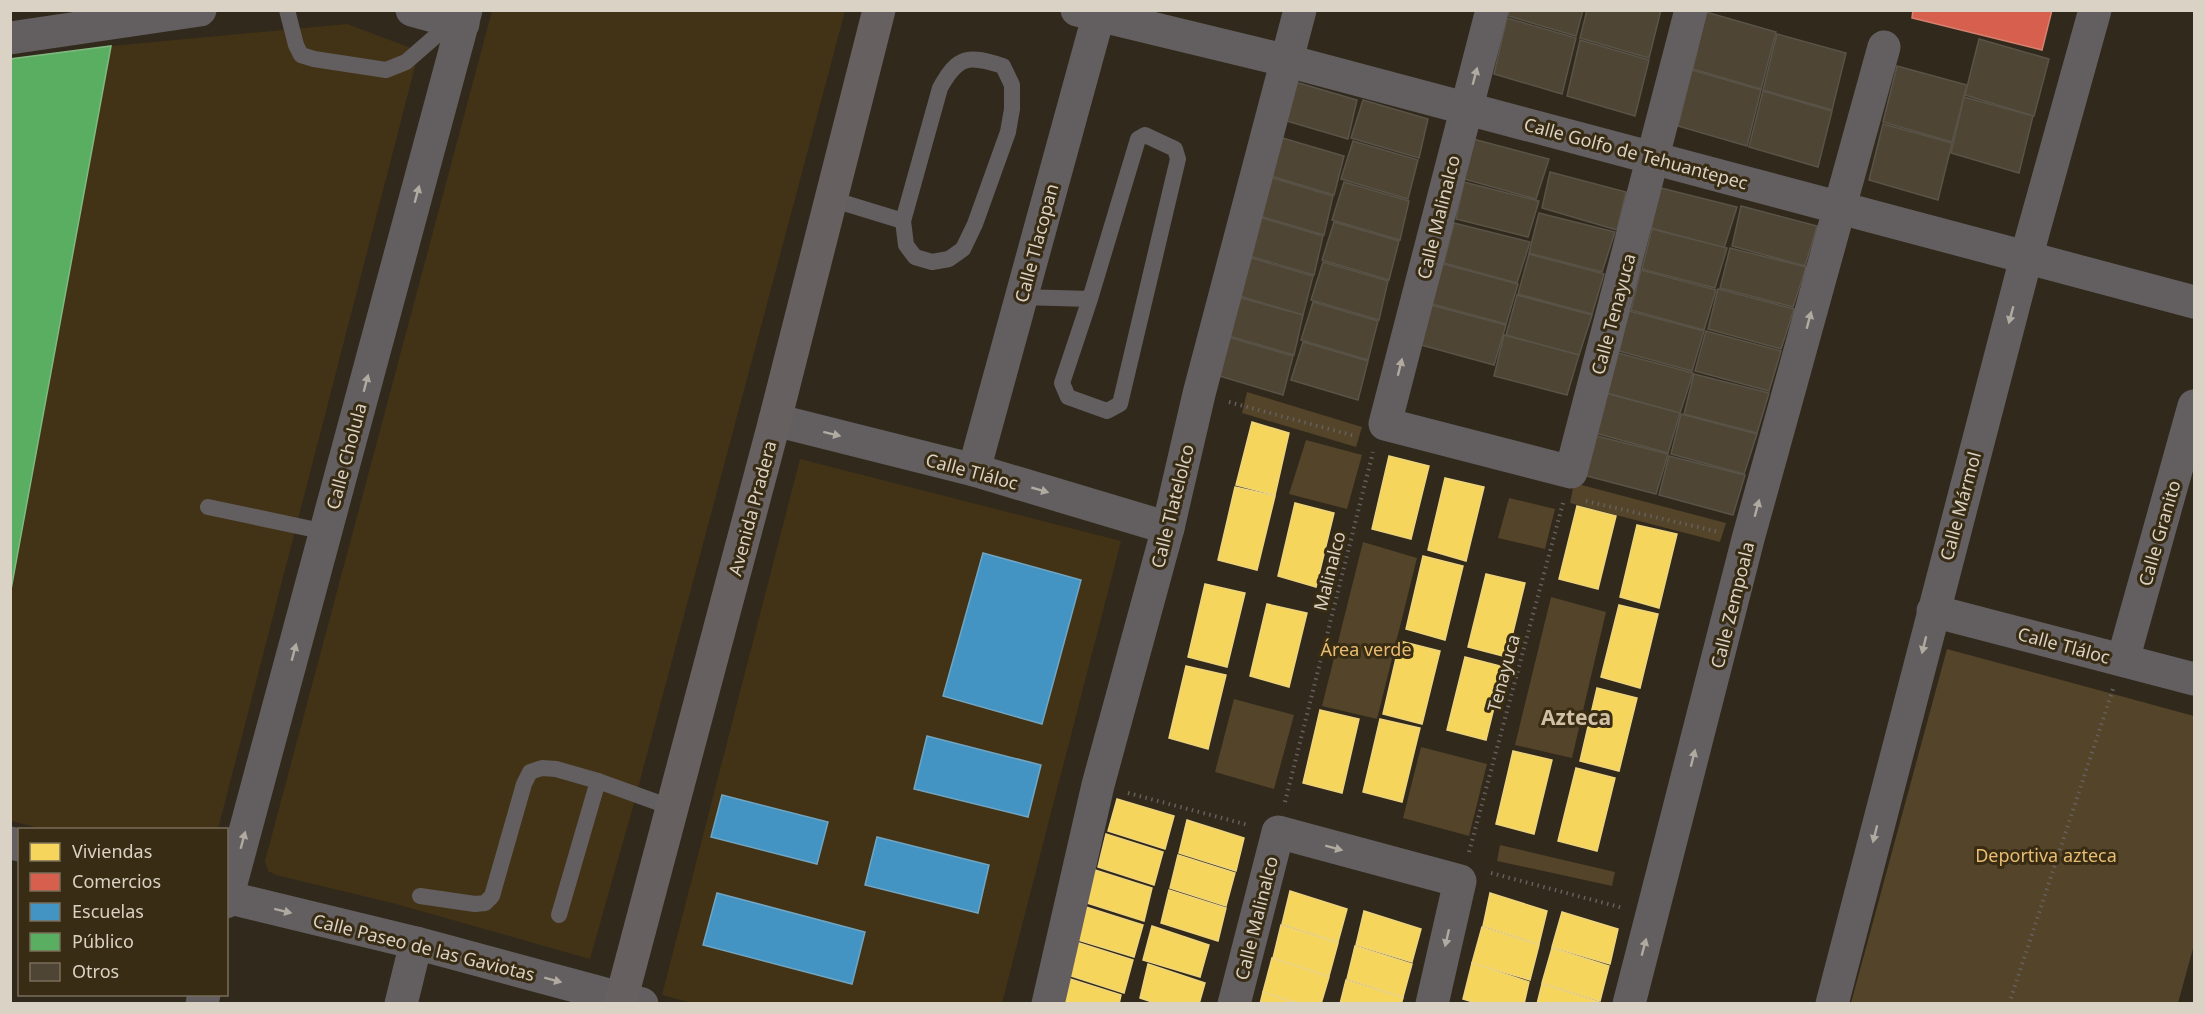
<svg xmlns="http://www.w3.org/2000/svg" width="2205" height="1014" font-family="'Noto Sans',sans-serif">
	<rect width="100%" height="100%" fill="#31291c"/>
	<g fill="#433316">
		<path d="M492 11H845L634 803 590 959 396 904 276 875 268 871 265 861Z"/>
		<path d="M347 24 419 51 218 829 47 830 11 821V595L111 46Z"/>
		<path d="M800 459 1121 541 1002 1003 696 1004 662 995Z"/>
	</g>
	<g fill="#544429">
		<path d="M1247 392 1362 427 1356 447 1242 413Z"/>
		<path d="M1306 440 1362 455 1347 509 1289 494Z"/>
		<path d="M1574 483 1726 523 1720 542 1570 503Z"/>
		<path d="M1509 498 1555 509 1545 549 1498 538Z"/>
		<path d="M1363 542 1417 558 1377 719 1322 706Z"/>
		<path d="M1551 597 1606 612 1572 758 1515 745Z"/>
		<path d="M1947 649 2194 716V945L2178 1003H1851Z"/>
		<path d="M1234 699 1294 715 1274 789 1215 772Z"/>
		<path d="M1421 747 1487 764 1469 836 1403 818Z"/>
		<path d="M1500 845 1615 872 1612 886 1497 861Z"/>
	</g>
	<g fill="#f6d55c" stroke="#eed47b" stroke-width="1.5">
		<path d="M1252 422 1289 433 1275 495 1236 485Z"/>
		<path d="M1389 456 1429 466 1411 539 1372 529Z"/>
		<path d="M1445 478 1484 487 1466 561 1428 550Z"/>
		<path d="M1235 487 1275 496 1257 570 1218 560Z"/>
		<path d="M1295 503 1334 513 1316 587 1278 576Z"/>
		<path d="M1577 506 1616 516 1598 589 1559 579Z"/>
		<path d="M1637 525 1677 534 1659 608 1620 597Z"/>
		<path d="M1423 556 1463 566 1445 640 1406 629Z"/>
		<path d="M1486 574 1525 583 1507 657 1468 647Z"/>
		<path d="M1205 584 1245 593 1227 667 1188 657Z"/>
		<path d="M1267 604 1307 613 1289 687 1250 676Z"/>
		<path d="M1619 605 1658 614 1640 688 1601 677Z"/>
		<path d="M1400 641 1440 651 1422 724 1383 714Z"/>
		<path d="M1465 657 1504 667 1486 740 1447 730Z"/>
		<path d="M1186 666 1226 675 1208 749 1169 738Z"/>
		<path d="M1597 688 1637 698 1619 771 1580 761Z"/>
		<path d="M1320 710 1359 719 1342 793 1303 783Z"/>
		<path d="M1380 719 1420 728 1402 802 1363 792Z"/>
		<path d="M1513 751 1552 760 1534 834 1496 824Z"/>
		<path d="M1576 768 1615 778 1597 851 1558 841Z"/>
		<path d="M1117 799 1174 816 1165 849 1108 831Z"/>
		<path d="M1187 820 1244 838 1236 871 1179 853Z"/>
		<path d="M1106 834 1163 852 1154 885 1098 867Z"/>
		<path d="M1178 855 1235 873 1226 906 1170 888Z"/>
		<path d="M1095 870 1152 888 1144 921 1087 903Z"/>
		<path d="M1169 890 1226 908 1218 941 1161 923Z"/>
		<path d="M1290 891 1347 909 1338 942 1282 924Z"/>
		<path d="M1490 893 1547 911 1539 944 1483 926Z"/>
		<path d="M1086 907 1143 925 1134 957 1078 940Z"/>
		<path d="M1364 911 1421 929 1412 962 1356 945Z"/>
		<path d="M1562 912 1618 929 1610 964 1552 947Z"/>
		<path d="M1281 925 1338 943 1329 976 1273 958Z"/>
		<path d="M1152 926 1209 945 1200 977 1143 960Z"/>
		<path d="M1482 927 1539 945 1530 980 1472 963Z"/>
		<path d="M1076 942 1133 960 1124 993 1068 975Z"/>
		<path d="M1355 946 1412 964 1403 997 1347 979Z"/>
		<path d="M1552 948 1609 966 1600 1001 1542 983Z"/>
		<path d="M1272 958 1329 977 1321 1004H1302L1263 992Z"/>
		<path d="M1472 963 1529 982 1524 1004H1479L1463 999Z"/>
		<path d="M1148 964 1205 983 1199 1004H1158L1140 998Z"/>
		<path d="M1064 977 1121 995 1119 1004H1058Z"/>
		<path d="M1346 980 1403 998 1401 1004H1340Z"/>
		<path d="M1542 984 1599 1002V1004H1537Z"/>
		<path d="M1263 992 1298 1004H1260Z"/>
	</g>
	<path fill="#d6604d" stroke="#d78271" stroke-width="1.5" d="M1913 10H2052L2042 50 1912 18Z"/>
	<g fill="#4393c3" stroke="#70a6c3" stroke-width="1.5">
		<path d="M983 553 1081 580 1042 724 943 696Z"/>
		<path d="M927 736 1041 765 1028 817 914 789Z"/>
		<path d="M722 795 828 822 817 864 711 837Z"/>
		<path d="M877 837 989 865 978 913 865 885Z"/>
		<path d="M717 893 865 932 852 984 703 945Z"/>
	</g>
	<path fill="#5aae61" stroke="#80b97f" stroke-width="1.5" d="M111 46 10 595V59Z"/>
	<g fill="#4e4534" stroke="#595348" stroke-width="1.5">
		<path d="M1509 10H1583L1576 36 1508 16Z"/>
		<path d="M1587 10H1661L1649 58 1580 38Z"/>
		<path d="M1706 12 1776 32 1761 89 1693 69Z"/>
		<path d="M1507 18 1576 38 1562 94 1494 74Z"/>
		<path d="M1777 34 1846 53 1832 110 1763 90Z"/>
		<path d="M1979 39 2049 59 2034 116 1965 95Z"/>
		<path d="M1580 40 1649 60 1635 116 1567 96Z"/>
		<path d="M1897 66 1967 85 1952 142 1883 122Z"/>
		<path d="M1692 70 1761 90 1747 146 1678 126Z"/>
		<path d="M1292 81 1357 100 1348 139 1280 119Z"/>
		<path d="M1763 91 1832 111 1818 167 1749 147Z"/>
		<path d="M1964 97 2033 116 2019 173 1951 153Z"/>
		<path d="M1363 100 1428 119 1419 158 1351 138Z"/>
		<path d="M1883 124 1952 143 1938 200 1869 180Z"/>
		<path d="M1279 137 1344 156 1334 195 1267 175Z"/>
		<path d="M1473 139 1549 159 1536 199 1464 179Z"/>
		<path d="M1353 141 1418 160 1408 199 1341 179Z"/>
		<path d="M1550 172 1626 192 1617 230 1542 208Z"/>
		<path d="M1269 177 1333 196 1324 235 1256 215Z"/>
		<path d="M1344 182 1409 201 1400 240 1332 220Z"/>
		<path d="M1464 182 1539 201 1528 237 1456 219Z"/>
		<path d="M1661 188 1737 207 1724 248 1651 228Z"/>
		<path d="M1741 206 1817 226 1805 266 1732 246Z"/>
		<path d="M1539 213 1615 232 1602 272 1529 253Z"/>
		<path d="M1259 217 1323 236 1314 275 1246 255Z"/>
		<path d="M1334 222 1399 241 1389 280 1322 260Z"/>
		<path d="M1454 223 1530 242 1517 283 1444 263Z"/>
		<path d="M1652 229 1727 248 1715 288 1642 269Z"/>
		<path d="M1730 248 1806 267 1793 307 1720 288Z"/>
		<path d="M1529 254 1604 274 1592 314 1518 294Z"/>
		<path d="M1248 257 1313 276 1303 315 1236 295Z"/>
		<path d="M1323 262 1388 281 1379 320 1311 300Z"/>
		<path d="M1443 264 1518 284 1506 324 1432 304Z"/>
		<path d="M1641 270 1716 290 1704 330 1631 310Z"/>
		<path d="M1718 289 1794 309 1781 349 1708 329Z"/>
		<path d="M1517 295 1592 315 1579 355 1506 335Z"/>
		<path d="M1238 297 1303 315 1294 355 1226 335Z"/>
		<path d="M1313 302 1378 321 1368 360 1301 340Z"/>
		<path d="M1431 305 1506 325 1494 365 1421 345Z"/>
		<path d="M1629 311 1704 331 1692 371 1619 351Z"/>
		<path d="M1706 331 1781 351 1769 391 1695 371Z"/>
		<path d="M1504 335 1579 355 1567 395 1494 376Z"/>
		<path d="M1228 337 1293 356 1283 395 1216 375Z"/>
		<path d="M1303 342 1368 361 1358 400 1291 380Z"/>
		<path d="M1618 353 1693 373 1680 413 1607 393Z"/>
		<path d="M1694 374 1769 393 1757 433 1684 414Z"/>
		<path d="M1605 393 1680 413 1668 453 1595 433Z"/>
		<path d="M1681 414 1757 434 1744 474 1671 454Z"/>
		<path d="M1593 435 1668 454 1656 494 1583 475Z"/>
		<path d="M1669 456 1745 475 1733 515 1659 495Z"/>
	</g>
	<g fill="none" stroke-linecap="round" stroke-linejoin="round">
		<g stroke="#64605e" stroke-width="4" stroke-dasharray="1.5 4.5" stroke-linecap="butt">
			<path d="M1229 402 1355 436"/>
			<path d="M1586 501 1719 532"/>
			<path d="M1128 793 1248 825"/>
			<path d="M1285 802 1373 452"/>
			<path d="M1469 852 1563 503"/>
			<path d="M1491 873 1623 908"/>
			<path d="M2009 1004 2113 689"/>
		</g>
		<g stroke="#635f60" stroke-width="16">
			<path d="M287 10 296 45 301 55 314 59 386 70 406 62 453 21"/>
			<path d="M831 199 903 221 906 245 915 257 932 262 949 259 963 249 975 224 1008 132 1012 109V85L1003 66C969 55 958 55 940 88L903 221"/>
			<path d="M1021 297 1090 299 1138 139 1145 135 1175 149 1178 159 1120 404 1107 411 1068 397 1062 383 1090 299"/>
			<path d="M208 507 326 532"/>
			<path d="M420 896 475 904 485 903 492 896 524 784 530 772 542 768 556 769 598 781 673 808"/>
			<path d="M559 915 598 781"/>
		</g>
		<g stroke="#635f60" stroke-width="33">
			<path d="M412 10 463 24"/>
			<path d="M1077 10 1288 61 2194 302"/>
			<path d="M1492 10 1385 424 1571 472 1691 10"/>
			<path d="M10 38 200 10"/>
			<path d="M775 420 974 470 1168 528"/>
			<path d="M974 470 1100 10"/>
			<path d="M1933 611 2194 679"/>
			<path d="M2123 660 2194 406"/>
			<path d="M10 843 20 845"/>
			<path d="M226 897 416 943 642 1004"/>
			<path d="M226 902 466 10"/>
			<path d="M202 1004 204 994"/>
			<path d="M401 1004 416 943"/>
			<path d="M1048 1004 1098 785 1168 528 1199 394 1300 10"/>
			<path d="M1234 1004 1278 832 1460 881 1432 1004"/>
			<path d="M1629 1004 1748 539 1884 47"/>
			<path d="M1832 1004 2026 258 2095 10"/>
		</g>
		<path stroke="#666060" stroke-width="33" d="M620 1004 775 420 879 10"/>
	</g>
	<defs><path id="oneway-solid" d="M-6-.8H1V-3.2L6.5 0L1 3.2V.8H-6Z" transform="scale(1.5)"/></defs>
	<g fill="#b0aaa1">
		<use href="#oneway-solid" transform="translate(1475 76) rotate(-75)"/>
		<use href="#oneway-solid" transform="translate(417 194) rotate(-75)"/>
		<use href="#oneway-solid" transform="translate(2011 315) rotate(105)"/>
		<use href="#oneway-solid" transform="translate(1809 320) rotate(-75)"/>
		<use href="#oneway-solid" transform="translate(1400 367) rotate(-76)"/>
		<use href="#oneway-solid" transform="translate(366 383) rotate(-75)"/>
		<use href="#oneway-solid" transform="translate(832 434) rotate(14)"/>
		<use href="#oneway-solid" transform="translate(1040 490) rotate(16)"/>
		<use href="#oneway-solid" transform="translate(1757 508) rotate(-75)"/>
		<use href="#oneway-solid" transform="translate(1924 645) rotate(104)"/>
		<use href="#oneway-solid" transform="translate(294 652) rotate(-75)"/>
		<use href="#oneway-solid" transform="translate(1693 758) rotate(-76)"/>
		<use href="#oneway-solid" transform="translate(1875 834) rotate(104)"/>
		<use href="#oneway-solid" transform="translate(243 840) rotate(-75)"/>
		<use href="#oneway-solid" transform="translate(1334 848) rotate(15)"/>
		<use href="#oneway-solid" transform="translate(283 911) rotate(14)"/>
		<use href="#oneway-solid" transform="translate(1447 938) rotate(103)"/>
		<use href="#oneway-solid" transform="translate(1644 947) rotate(-75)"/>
		<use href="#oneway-solid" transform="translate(553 980) rotate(15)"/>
	</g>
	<g text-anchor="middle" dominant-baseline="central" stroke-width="6" stroke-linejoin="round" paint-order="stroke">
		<g font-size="18" fill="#dad2c4" stroke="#392c14">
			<text transform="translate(1636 153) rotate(15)">Calle Golfo de Tehuantepec</text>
			<text transform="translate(1438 217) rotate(-76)">Calle Malinalco</text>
			<text transform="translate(1036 243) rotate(-75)">Calle Tlacopan</text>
			<text transform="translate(1613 314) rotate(-75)">Calle Tenayuca</text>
			<text transform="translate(346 456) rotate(-75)">Calle Cholula</text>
			<text transform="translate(972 471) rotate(15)">Calle Tláloc</text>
			<text transform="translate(1172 506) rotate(-76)">Calle Tlatelolco</text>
			<text transform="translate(1960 506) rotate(-75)">Calle Mármol</text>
			<text transform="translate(752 508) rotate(-75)">Avenida Pradera</text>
			<text transform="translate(2159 533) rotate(-74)">Calle Granito</text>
			<text transform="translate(1329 571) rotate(-76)">Malinalco</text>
			<text transform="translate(1732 605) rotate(-76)">Calle Zempoala</text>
			<text transform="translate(2064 645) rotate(15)">Calle Tláloc</text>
			<text transform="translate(1503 673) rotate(-75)">Tenayuca</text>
			<text transform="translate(1256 918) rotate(-76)">Calle Malinalco</text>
			<text transform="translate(424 947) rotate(14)">Calle Paseo de las Gaviotas</text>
		</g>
		<g font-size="18" fill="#e9bd71" stroke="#392c14">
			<text x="1366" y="649">Área verde</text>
			<text x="2046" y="855">Deportiva azteca</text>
		</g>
		<g font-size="21" font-weight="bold" fill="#d1c0a4" stroke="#392c14">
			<text x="1576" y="717">Azteca</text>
		</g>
	</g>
	<rect width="2205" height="1014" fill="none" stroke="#dad2c4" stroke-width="24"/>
	<rect x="18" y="828" width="210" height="168" fill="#392c14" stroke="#796e5a" stroke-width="1.5"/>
	<rect x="30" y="843" width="30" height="18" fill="#f6d55c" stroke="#796e5a" stroke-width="1.5"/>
	<text x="72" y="858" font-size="18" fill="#dad2c4">Viviendas</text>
	<rect x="30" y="873" width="30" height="18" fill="#d6604d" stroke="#796e5a" stroke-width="1.5"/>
	<text x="72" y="888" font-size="18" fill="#dad2c4">Comercios</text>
	<rect x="30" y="903" width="30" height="18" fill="#4393c3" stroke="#796e5a" stroke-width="1.5"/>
	<text x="72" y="918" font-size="18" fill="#dad2c4">Escuelas</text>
	<rect x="30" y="933" width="30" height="18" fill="#5aae61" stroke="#796e5a" stroke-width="1.5"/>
	<text x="72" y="948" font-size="18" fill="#dad2c4">Público</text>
	<rect x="30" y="963" width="30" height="18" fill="#4e4534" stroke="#796e5a" stroke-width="1.5"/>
	<text x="72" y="978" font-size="18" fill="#dad2c4">Otros</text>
</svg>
